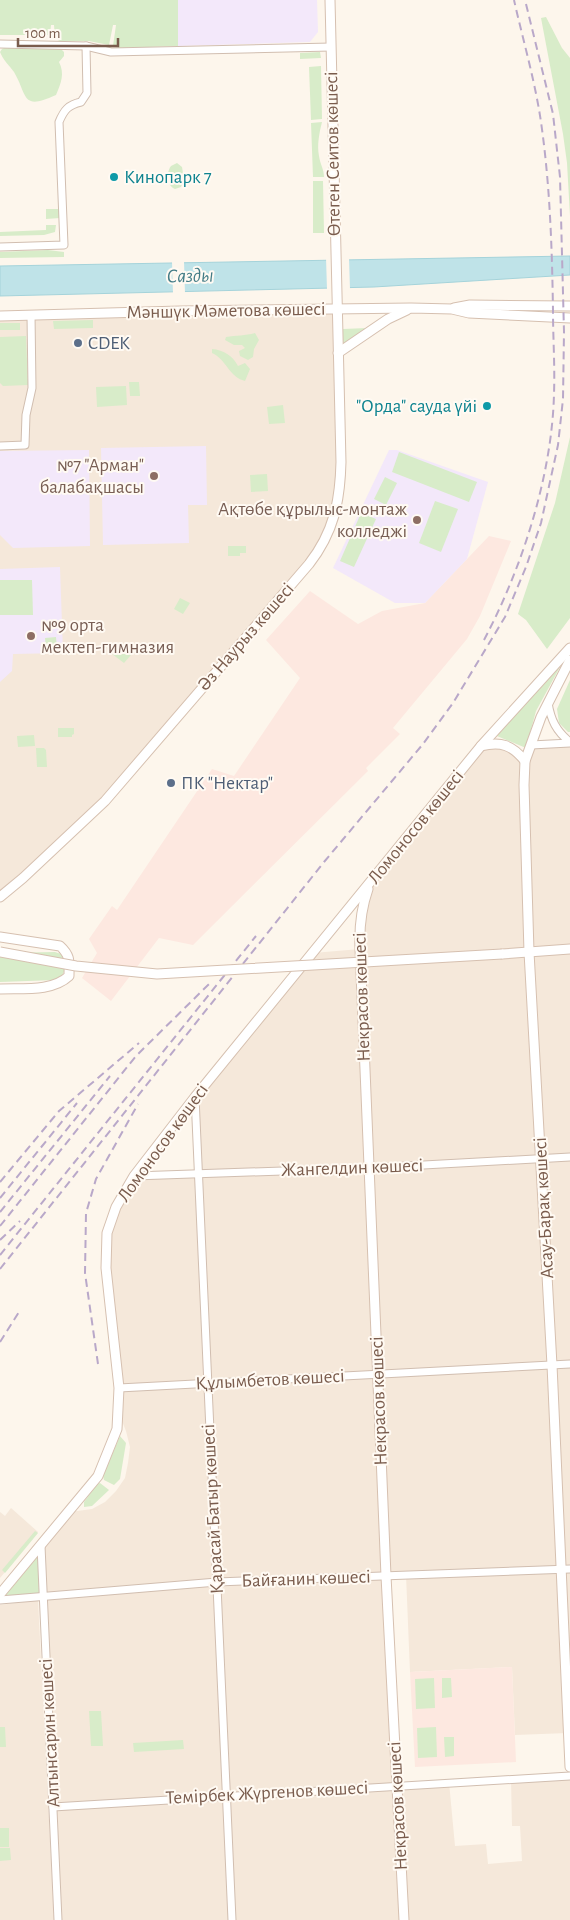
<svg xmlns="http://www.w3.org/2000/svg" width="570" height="1920" font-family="'Alegreya Sans',sans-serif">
	<rect width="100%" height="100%" fill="#fdf6ec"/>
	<g fill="#f5e8da">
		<path d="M336 308 340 491 325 540 105 801 0 897V316Z"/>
		<path d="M570 743V1767L568 1733 515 1735 512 1667 410 1672 406 1575 387 1576 398 1785 449 1782 455 1846 486 1844 488 1864 522 1861 520 1826H512L511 1779 570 1776V1920H59L41 1546 70 1512 92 1509 105 1502 116 1491 125 1478 128 1463 130 1447 126 1431 118 1411 107 1233 134 1176 199 1173 195 1097 313 953 360 949 370 884 481 746 502 745 525 761 531 745Z"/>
		<path d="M11 1508 38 1532 0 1578V1512L5 1516Z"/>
		<path d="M38 1600 54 1920H0V1605Z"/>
	</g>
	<g fill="#fde8e0">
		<path d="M489 536 511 541 480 616 467 639 393 728 400 734 366 768 368 771 193 945 159 938 111 1001 82 978 97 953 89 939 112 906 117 910 212 769 234 776 300 678 266 640 310 591 358 624 382 611 425 603Z"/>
		<path d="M512 1667 516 1762 415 1767 410 1672Z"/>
	</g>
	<g fill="#f3e8fa">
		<path d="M178 0H317L318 32 310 42 178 46Z"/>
		<path d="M206 446 207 505H188L189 543 103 545 101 448Z"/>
		<path d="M89 450 90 546 13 548 0 535V451Z"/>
		<path d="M389 450H397L488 482 467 559 425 603H395L333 568Z"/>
		<path d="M60 567 63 653 13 654 12 671 0 682V569Z"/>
	</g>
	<g fill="#d8ecc9">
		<path d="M0 0H178V46L119 48 113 46 116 25H113L109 45 89 41H60L55 39 54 25H51L50 35H0Z"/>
		<path d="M546 17 562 48 570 58V216L567 163 563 134 541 18Z"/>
		<path d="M6 47 61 49 64 52V56L59 62C65 74 61 83 56 95 21 111 28 96 14 72 9 65 3 60 0 52L2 49Z"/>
		<path d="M320 52 321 58 300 59V53Z"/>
		<path d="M321 66 322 119 311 120 309 67Z"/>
		<path d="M322 122C319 134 317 145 319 156 320 164 324 169 324 177H313L311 123Z"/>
		<path d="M177 163 182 167 184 179 181 187 175 189C166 185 166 173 171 166Z"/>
		<path d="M313 181H323L324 233H313Z"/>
		<path d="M46 209H60V218L46 219Z"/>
		<path d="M46 225H56L55 232 44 235 0 236V232L46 230Z"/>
		<path d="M48 250 64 252V257L0 258V252Z"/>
		<path d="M93 320V328L54 329 53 321Z"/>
		<rect x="0" y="323" width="20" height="7"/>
		<path d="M367 328 343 348V329Z"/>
		<path d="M255 333 259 340 254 349 253 357 248 360 240 356 239 351 245 348 242 345H234L225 340 226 337C236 335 245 336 255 333Z"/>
		<path d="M26 336 28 385 3 386 0 383V337Z"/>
		<path d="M212 349C224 350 233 356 238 366L245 363 250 369 245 381C229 377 226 359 212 353Z"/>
		<path d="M129 382H139L140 396H130Z"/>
		<path d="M126 386 127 405 97 407 96 387Z"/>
		<path d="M283 405 285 423 269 424 267 407Z"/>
		<path d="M570 437V618L547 649 526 620 518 614 555 503Z"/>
		<path d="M399 452 477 482 469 502 392 472Z"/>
		<path d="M267 474 268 491 251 492 250 475Z"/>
		<path d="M385 477 397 483 386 505 374 499Z"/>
		<path d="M435 501 458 509 441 552 419 543Z"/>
		<path d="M361 513 376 519 354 567 340 561Z"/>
		<path d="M228 546H246V553H240V556H228Z"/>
		<path d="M0 580H32L33 615H0Z"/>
		<path d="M180 598 190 603 183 614 174 609Z"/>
		<path d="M56 637 57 649 46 650 45 638Z"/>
		<path d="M119 645 131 655 124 663 112 654Z"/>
		<path d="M566 656 536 711 526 748 497 736Z"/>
		<path d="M570 680V732H568L559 723 557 709Z"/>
		<path d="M58 728H74V734L72 735V737H58Z"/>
		<path d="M34 735 35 746 18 747 17 736Z"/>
		<path d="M36 748H44L46 750 47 767H37Z"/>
		<path d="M55 952 61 954C67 964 67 975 55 980L0 982V953Z"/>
		<path d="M120 1436 126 1443 120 1479 114 1485 104 1480 103 1476Z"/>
		<path d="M100 1483 109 1490 92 1506 84 1507V1502L97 1484Z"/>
		<path d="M35 1531 38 1533 5 1573 2 1570Z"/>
		<path d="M38 1555 39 1593 5 1596Z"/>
		<path d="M434 1678 435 1708 416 1709 415 1679Z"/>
		<path d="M442 1678H451L452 1697 442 1698Z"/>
		<path d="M89 1711H101L103 1746H91Z"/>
		<path d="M0 1727H5L6 1747H0Z"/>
		<path d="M436 1727 437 1757 418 1758 417 1728Z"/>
		<path d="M444 1737H454V1756L445 1757Z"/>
		<path d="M183 1740 184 1749 134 1752 133 1743Z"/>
		<rect x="0" y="1828" width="9" height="19"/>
		<path d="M0 1848H10L11 1860 0 1861Z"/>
	</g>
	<path fill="#bfe3e8" stroke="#a5d3da" d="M570 256V275L374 287 0 296V266Z"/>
	<g fill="#fdf6ec">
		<path d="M349 257 350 290H327L326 258Z"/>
		<path d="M172 261H184L185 294H173Z"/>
	</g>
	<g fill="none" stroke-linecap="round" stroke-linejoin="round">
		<defs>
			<g id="street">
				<path d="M0 44 86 46 111 52 331 47"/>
				<path d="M0 247 64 245 59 122C64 110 68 105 81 102L87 93 86 46"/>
				<path d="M0 446 25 445 26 415 32 388 31 315"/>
				<path d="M548 703C551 720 556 731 570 742"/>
				<path d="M531 745 570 743"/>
				<path d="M195 1097 232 1920"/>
				<path d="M134 1176 369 1168 570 1157"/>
				<path d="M119 1388 570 1364"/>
				<path d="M41 1546 58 1920"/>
				<path d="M0 1600 217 1582 570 1569"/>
				<path d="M53 1807 570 1776"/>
			</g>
			<g id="secondary">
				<path d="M454 308 470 305 570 306"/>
				<path d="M0 316 180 311 411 308 452 309 469 313 570 318"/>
				<path d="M338 353 388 319 407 310"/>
				<path d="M570 660 541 717 525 761 524 785 529 952 552 1365 570 1767"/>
				<path d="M481 746C501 741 512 745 525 761"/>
				<path d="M368 889C361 909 359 927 360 949L386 1576 404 1920"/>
				<path d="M0 897 23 878 105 801 309 564C334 532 340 501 341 462L330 0"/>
				<path d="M0 937 60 946C71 956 69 962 69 976 52 992 22 988 0 989"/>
				<path d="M502 954 570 949"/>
				<path d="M0 1594 98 1476 117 1429 119 1388 106 1268 107 1233 116 1207 134 1176 195 1097 481 746 570 648"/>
			</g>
		</defs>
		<use href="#street" stroke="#d1beb0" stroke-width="9"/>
		<use href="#secondary" stroke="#d6c0b0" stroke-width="11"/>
		<use href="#street" stroke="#fff" stroke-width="7"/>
		<use href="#secondary" stroke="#fff" stroke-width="9"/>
		<g stroke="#b9a8c9" stroke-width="2" stroke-dasharray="8 5" stroke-linecap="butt">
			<path d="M484 640C522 568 552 476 554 394 555 366 553 338 553 311 552 247 550 185 541 122 535 81 523 40 514 0"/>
			<path d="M0 1182 59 1111 139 1043"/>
			<path d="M0 1198 77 1103"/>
			<path d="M0 1212 110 1076"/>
			<path d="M0 1226 136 1056 209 984"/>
			<path d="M0 1240 20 1221"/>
			<path d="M0 1255 256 936"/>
			<path d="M0 1269 324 862 423 744 453 703 505 617 526 567 541 523 558 445 563 399 564 332 560 177 553 114 525 0"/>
			<path d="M0 1342 19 1312"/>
			<path d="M98 1364 85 1273 86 1213 96 1179 138 1104"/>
		</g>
		<defs>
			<path id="secondary-bridge" d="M0 952 76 966 157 974 502 954"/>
		</defs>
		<use href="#secondary-bridge" stroke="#d6c0b0" stroke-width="11" stroke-linecap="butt"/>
		<use href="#secondary-bridge" stroke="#fff" stroke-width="9"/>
	</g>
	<g fill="#0f9aa8" stroke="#fffaf3" stroke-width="2">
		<circle cx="114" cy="177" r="5"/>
		<circle cx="487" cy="406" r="5"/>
	</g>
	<g fill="#5c6f8a" stroke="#fffaf3" stroke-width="2">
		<circle cx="78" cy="343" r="5"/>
		<circle cx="171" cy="783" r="5"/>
	</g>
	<g fill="#8d6e63" stroke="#fffaf3" stroke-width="2">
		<circle cx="154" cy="476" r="5"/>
		<circle cx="417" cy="520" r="5"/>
		<circle cx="31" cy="636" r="5"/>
	</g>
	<g text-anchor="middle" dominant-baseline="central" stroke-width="4" stroke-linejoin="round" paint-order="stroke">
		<g font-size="19" fill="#7a5c4d" stroke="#fffaf3">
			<text transform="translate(333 154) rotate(-91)">Өтеген Сеитов көшесі</text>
			<text transform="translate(226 311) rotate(-1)">Мәншүк Мәметова көшесі</text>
			<text transform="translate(246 637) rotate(-49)">Әз Наурыз көшесі</text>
			<text transform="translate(416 827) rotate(-51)">Ломоносов көшесі</text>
			<text transform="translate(362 997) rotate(-92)">Некрасов көшесі</text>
			<text transform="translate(163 1143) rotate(-54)">Ломоносов көшесі</text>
			<text transform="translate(352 1168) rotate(-2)">Жангелдин көшесі</text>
			<text transform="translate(544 1208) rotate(-93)">Асау-Барақ көшесі</text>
			<text transform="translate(270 1380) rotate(-3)">Құлымбетов көшесі</text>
			<text transform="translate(379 1401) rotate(-92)">Некрасов көшесі</text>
			<text transform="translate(213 1509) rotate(-93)">Қарасай Батыр көшесі</text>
			<text transform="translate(306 1579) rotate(-2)">Байғанин көшесі</text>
			<text transform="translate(50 1733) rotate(-93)">Алтынсарин көшесі</text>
			<text transform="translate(267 1793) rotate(-3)">Темірбек Жүргенов көшесі</text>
			<text transform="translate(398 1806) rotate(-93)">Некрасов көшесі</text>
		</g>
		<g font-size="19" fill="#0d838f" stroke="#fffaf3" text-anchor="start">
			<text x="124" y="177">Кинопарк 7</text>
			<text x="477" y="406" text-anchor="end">"Орда" сауда үйі</text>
		</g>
		<g font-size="19" fill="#4e5e75" stroke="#fffaf3" text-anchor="start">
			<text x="88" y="343">CDEK</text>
			<text x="181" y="783">ПК "Нектар"</text>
		</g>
		<g font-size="19" fill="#785e54" stroke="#fffaf3" text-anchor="end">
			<text x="144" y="465">№7 "Арман"<tspan x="144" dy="22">балабақшасы</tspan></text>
			<text x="407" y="509">Ақтөбе құрылыс-монтаж<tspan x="407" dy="22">колледжі</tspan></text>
			<text x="41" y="625" text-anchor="start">№9 орта<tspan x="41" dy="22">мектеп-гимназия</tspan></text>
		</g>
		<g font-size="20" font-style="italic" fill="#437c86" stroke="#fffaf3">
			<text transform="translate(190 276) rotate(-1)">Сазды</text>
		</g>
	</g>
	<path d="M18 38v8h100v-8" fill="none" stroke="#7a5c4d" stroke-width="2.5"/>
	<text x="25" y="38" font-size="15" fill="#7a5c4d" stroke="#fffaf3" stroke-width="4" paint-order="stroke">100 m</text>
</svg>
